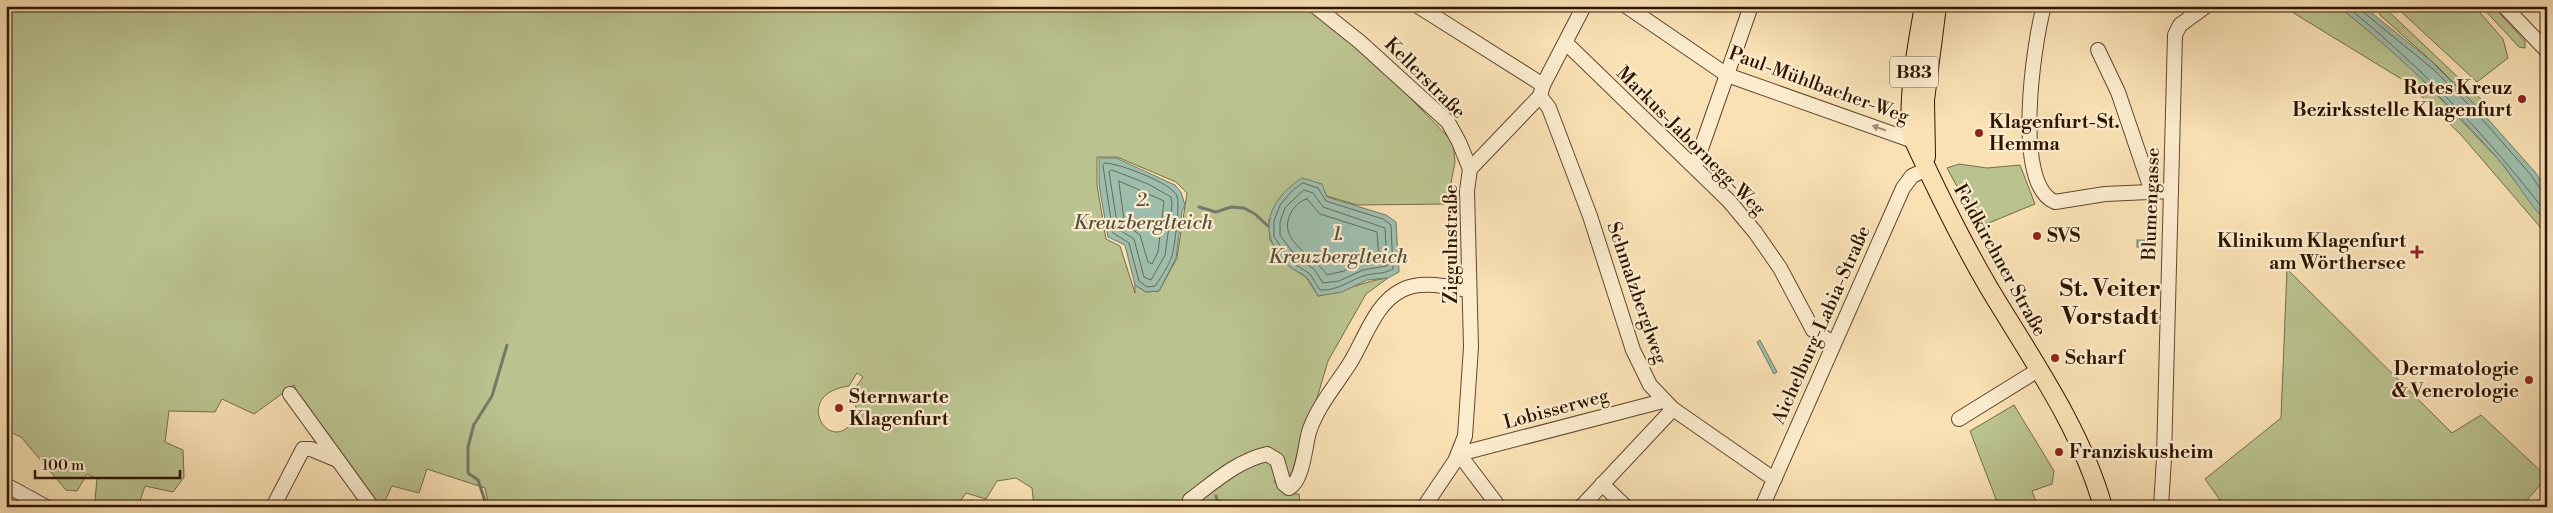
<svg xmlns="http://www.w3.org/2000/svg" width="2553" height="513" font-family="'Libre Bodoni',serif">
	<rect width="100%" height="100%" fill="#f9e1b4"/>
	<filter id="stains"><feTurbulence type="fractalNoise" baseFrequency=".004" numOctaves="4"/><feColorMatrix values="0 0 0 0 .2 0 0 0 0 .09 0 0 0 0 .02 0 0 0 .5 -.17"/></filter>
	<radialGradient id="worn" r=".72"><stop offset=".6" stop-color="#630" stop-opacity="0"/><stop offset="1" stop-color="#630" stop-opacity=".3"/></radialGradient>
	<g fill="#bac390" stroke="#756c48" fill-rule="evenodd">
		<path d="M6 6H1306L1389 76 1453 142 1455 162 1447 204 1357 205 1327 196 1269 219 1270 240 1290 267 1306 277 1318 296C1344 292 1363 281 1388 278L1366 294 1328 361 1291 486 1274 481 1284 494H1299L1300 507H1034L1032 488 1016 478 997 481 986 499 966 493 956 507H489L485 488 427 469 419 493 392 486 383 505 371 497 303 407 294 385 254 414 222 399 215 412 169 411 165 442 183 450 184 477 173 492 145 486 138 507H105L95 500 97 479 87 474 77 491 66 490 21 437 6 430ZM1097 157H1117L1176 182 1187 193 1177 258 1159 291 1146 292 1135 285V293L1120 246 1106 239 1097 185ZM857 373 863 377C861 381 856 385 855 390 852 401 860 411 854 420 830 458 790 394 849 386Z"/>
		<path d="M2288 6H2338L2376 36 2417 74 2499 160 2547 222V235L2462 136 2408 83 2292 12Z"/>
		<path d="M2395 6H2474L2503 39 2508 58 2477 82Z"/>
		<path d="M2481 6H2493L2525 41V48L2519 47Z"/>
		<path d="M2385 8 2484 102 2483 108H2478L2437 66 2380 15 2379 9Z"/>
		<path d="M1959 164 1987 168 2020 165 2035 204 1979 227 1947 168Z"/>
		<path d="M2287 269 2452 433 2481 415 2547 477 2521 507H2225L2205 479 2281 418Z"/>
		<path d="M2014 405 2054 471 2052 484 2032 491 2038 507H1999L1970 431Z"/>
	</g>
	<g fill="#9ebead" stroke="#727a68">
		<path d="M2338 6H2363L2430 60 2478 108 2535 172 2547 190V222C2528 204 2515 178 2498 159 2449 103 2396 52 2338 6Z"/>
		<path d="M1099 158H1116L1175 185 1181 192 1185 205 1182 211 1176 258 1159 291 1146 292 1135 285 1125 245 1108 237 1099 185Z"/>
		<path d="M1302 178 1322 184 1327 197 1386 215 1396 222 1399 272 1388 278 1367 280 1342 292 1318 296C1314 290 1311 281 1306 277 1301 272 1294 271 1289 266 1256 234 1266 202 1302 178Z"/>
		<rect x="2137" y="240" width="15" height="7"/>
		<path d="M1760 340 1777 372 1774 374 1757 342Z"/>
	</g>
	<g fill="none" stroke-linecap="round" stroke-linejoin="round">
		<g stroke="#676956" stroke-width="1">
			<path d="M2346 6C2422 67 2488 137 2547 214"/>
			<path d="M2361 6 2363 12 2433 69 2475 111 2531 175 2541 190 2547 192"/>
			<path d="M1105 163C1118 163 1172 183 1177 196 1180 205 1175 244 1172 256 1169 265 1161 278 1155 286L1147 287 1139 281 1129 243 1113 233 1103 166Z"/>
			<path d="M1112 170 1148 184 1171 197 1172 205 1165 255 1151 280 1144 277 1134 239 1118 229 1109 172Z"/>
			<path d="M1119 181 1164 201 1158 252 1152 264 1148 262 1140 235 1125 224Z"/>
			<path d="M1303 183 1318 188 1326 201 1383 219 1391 225 1393 269C1384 274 1376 273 1366 275 1350 280 1338 291 1320 290L1310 274 1293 263 1274 237V221L1280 205 1293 190Z"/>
			<path d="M1304 190 1313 193 1323 207 1385 228 1387 266 1363 270 1339 281 1323 283 1314 269 1297 258 1280 235V222L1285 208Z"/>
			<path d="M1307 199 1320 214 1377 232 1379 259 1362 262 1344 271 1327 275C1314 255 1274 240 1292 211 1295 206 1301 200 1307 199Z"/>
		</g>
		<g stroke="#727a68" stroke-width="3">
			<path d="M1199 207 1216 212 1231 207 1244 208 1255 214 1268 226"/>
			<path d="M475 423 492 396 507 345"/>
			<path d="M474 424 468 447V473L478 480 487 507"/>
			<path d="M1216 496 1217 501 1225 502 1228 507"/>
		</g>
		<defs>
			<g id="minor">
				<path d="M1315 6 1360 42 1448 122 1459 142 1470 169"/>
				<path d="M1418 6 1543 85"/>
				<path d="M1626 6 1727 75 1919 143"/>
				<path d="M2044 6C2034 41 2012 185 2055 202L2105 194 2171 191"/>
				<path d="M2504 6 2547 51"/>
				<path d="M1566 43 1729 201 1755 232 1780 268 1813 330 1833 343"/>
				<path d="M2098 50 2118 92 2152 192"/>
				<path d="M1540 96 1549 108 1590 216 1633 350 1650 385 1673 409 1768 475 1775 478"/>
				<path d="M1695 166 1751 6"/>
				<path d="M290 394 372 507"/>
				<path d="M1959 419 2038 370"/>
				<path d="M1459 454 1663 401"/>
				<path d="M1459 454 1499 507"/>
				<path d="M1602 484 1626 507"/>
				<path d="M6 485 46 507"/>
				<path d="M1190 500C1214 482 1237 461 1267 454L1277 460 1284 484 1289 488C1303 481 1305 446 1309 432 1317 407 1336 385 1350 363 1365 339 1375 303 1402 290 1422 280 1448 287 1469 290"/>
				<path d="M273 507 303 449H311L335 459"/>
				<path d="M1424 507 1455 461 1465 436 1471 347 1467 191 1470 169 1540 96 1543 85 1584 6"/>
				<path d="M1581 507 1673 409"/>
				<path d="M1762 507 1903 188 1912 176 1927 169"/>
				<path d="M2161 507 2164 458 2175 35 2180 25 2206 6"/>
			</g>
			<g id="major">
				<path d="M1924 6C1918 40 1905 107 1913 139 1936 189 1961 240 1989 288 2031 358 2081 428 2103 507"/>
				<path d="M1926 157 1925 100 1937 6"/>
			</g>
		</defs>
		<use href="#minor" stroke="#62472d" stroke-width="16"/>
		<use href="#major" stroke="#301400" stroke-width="20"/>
		<use href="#minor" stroke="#fbecce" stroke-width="14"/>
		<use href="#major" stroke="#f9e1b4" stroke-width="18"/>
	</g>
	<defs><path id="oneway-solid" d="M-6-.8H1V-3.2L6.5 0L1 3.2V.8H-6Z" transform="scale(1.25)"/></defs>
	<use fill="#a08b71" href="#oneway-solid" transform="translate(1879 128) rotate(-161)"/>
	<g fill="#8f2418" stroke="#fbecce" stroke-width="2">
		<circle cx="2522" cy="99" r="5"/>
		<circle cx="1979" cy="133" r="5"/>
		<circle cx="2037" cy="236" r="5"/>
		<path d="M2414.5 244.5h5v5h5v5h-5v5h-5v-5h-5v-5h5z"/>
		<circle cx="2055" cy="358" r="5"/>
		<circle cx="2529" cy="380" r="5"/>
		<circle cx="839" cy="408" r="5"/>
		<circle cx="2059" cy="452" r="5"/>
	</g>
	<g text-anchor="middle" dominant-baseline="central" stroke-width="4.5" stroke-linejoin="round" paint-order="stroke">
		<rect fill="#fbecce" stroke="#6d553e" stroke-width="1" x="1890" y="56.5" width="48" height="31" rx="4"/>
		<g font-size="18" font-weight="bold" fill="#301400">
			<text x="1914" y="72">B83</text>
		</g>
		<g font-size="19" fill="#301400" stroke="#fbecce">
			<text transform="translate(1425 78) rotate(45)">Kellerstraße</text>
			<text transform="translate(1819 85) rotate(20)">Paul-Mühlbacher-Weg</text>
			<text transform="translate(1691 141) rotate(45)">Markus-Jabornegg-Weg</text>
			<text transform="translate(2151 204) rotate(-88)">Blumengasse</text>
			<text transform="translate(1451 244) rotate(-90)">Ziggulnstraße</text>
			<text transform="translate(2000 260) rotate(61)">Feldkirchner Straße</text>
			<text transform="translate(1637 293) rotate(71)">Schmalzberglweg</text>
			<text transform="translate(1821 325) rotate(-66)">Aichelburg-Labia-Straße</text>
			<text transform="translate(1556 409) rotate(-15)">Lobisserweg</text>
		</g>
		<g font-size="19" font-weight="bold" fill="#301400" stroke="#fbecce" text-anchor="start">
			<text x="2512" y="88" text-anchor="end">Rotes Kreuz<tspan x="2512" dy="22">Bezirksstelle Klagenfurt</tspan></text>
			<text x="1989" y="122">Klagenfurt-St.<tspan x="1989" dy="22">Hemma</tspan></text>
			<text x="2047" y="236">SVS</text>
			<text x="2406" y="241" text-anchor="end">Klinikum Klagenfurt<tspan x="2406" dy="22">am Wörthersee</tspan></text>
			<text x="2065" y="358">Scharf</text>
			<text x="2519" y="369" text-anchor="end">Dermatologie<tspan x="2519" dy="22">&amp; Venerologie</tspan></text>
			<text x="849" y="397">Sternwarte<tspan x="849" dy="22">Klagenfurt</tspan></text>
			<text x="2069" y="452">Franziskusheim</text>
		</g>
		<g font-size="20" font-style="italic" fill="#56503d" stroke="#fbecce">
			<text x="1143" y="200">2.<tspan x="1143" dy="23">Kreuzberglteich</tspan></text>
			<text x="1338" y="234">1.<tspan x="1338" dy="23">Kreuzberglteich</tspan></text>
		</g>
		<g font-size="24" font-weight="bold" fill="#301400" stroke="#fbecce">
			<text x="2110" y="289">St. Veiter<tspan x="2110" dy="28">Vorstadt</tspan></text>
		</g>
	</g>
	<rect width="2553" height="513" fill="none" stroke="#f9e1b4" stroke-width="25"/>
	<rect x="8" y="8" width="2538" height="498" fill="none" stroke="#301400" stroke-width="2.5"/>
	<rect x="12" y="12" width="2528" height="488" fill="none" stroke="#301400"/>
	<path d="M35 470v8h145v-8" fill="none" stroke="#301400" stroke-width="2.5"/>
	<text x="42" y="470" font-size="15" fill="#301400" stroke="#fbecce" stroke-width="4" paint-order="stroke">100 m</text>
	<rect width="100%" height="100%" filter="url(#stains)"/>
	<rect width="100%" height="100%" fill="url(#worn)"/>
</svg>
